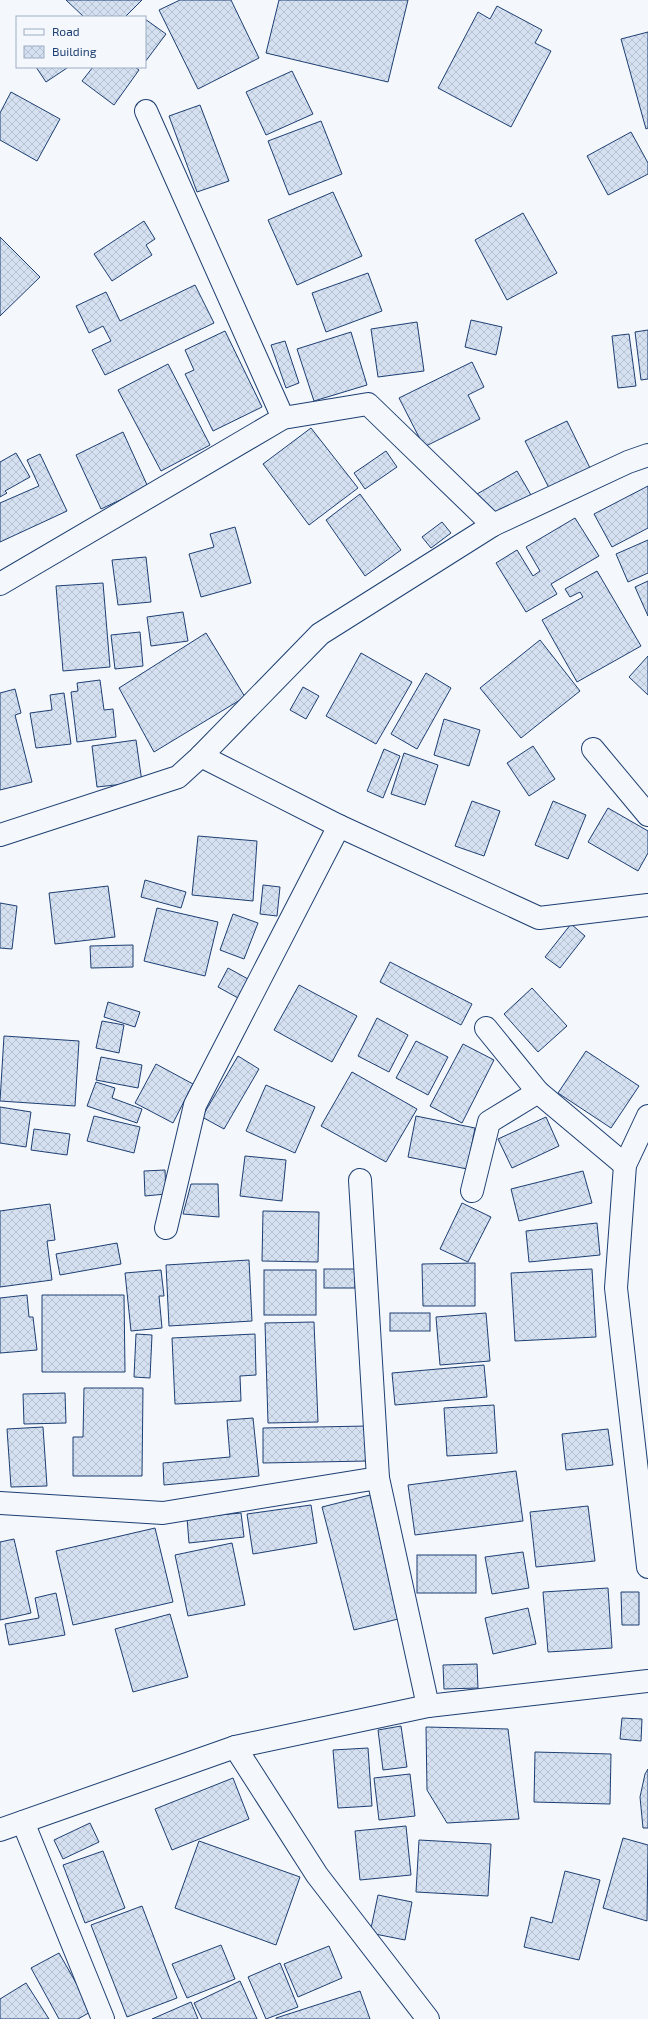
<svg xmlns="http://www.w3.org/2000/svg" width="648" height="2019" font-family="'Exo 2',sans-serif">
	<defs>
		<pattern id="building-cross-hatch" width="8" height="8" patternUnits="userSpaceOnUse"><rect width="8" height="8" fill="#d5e0f0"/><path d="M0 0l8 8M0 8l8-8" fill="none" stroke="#b6c1d1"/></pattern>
	</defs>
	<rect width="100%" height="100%" fill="#f4f7fb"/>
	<g fill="url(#building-cross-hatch)" stroke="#1d3f73">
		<path d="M66 0H142L125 17H84Z"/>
		<path d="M180 0H231L259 58 198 89 159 10Z"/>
		<path d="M279 0H408L388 82 266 53Z"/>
		<path d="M497 6 542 30 535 43 551 51 511 127 438 88 478 12 490 19Z"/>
		<path d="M145 19 166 34 145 62Z"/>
		<path d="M648 32V128L646 129 621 39Z"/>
		<path d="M36 67H66L67 68 46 82Z"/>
		<path d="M93 67H135L139 70 114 105 82 81Z"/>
		<path d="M292 71 313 114 266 135 246 92Z"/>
		<path d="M11 92 60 119 37 161 0 140V113Z"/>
		<path d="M200 105 229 181 197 192 169 116Z"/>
		<path d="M321 121 342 174 289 195 268 141Z"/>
		<path d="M631 132 648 163V174L608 195 587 156Z"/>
		<path d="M333 192 362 256 297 285 268 220Z"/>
		<path d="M523 213 557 273 507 300 475 240Z"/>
		<path d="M144 221 155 239 146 245 152 255 112 281 94 254Z"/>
		<path d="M0 237 40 277 0 316Z"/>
		<path d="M368 273 382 311 326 332 312 293Z"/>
		<path d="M195 285 214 323 105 375 92 350 111 341 103 326 89 333 76 306 106 292 120 321Z"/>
		<path d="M471 320 502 327 496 355 465 347Z"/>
		<path d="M417 322 424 371 378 377 371 329Z"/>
		<path d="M648 330V379L641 380 635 332Z"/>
		<path d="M225 331 262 407 213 431 185 374 194 370 185 350Z"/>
		<path d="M351 332 367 385 314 401 297 349Z"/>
		<path d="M629 334 636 386 618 388 612 336Z"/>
		<path d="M285 341 299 383 286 388 271 345Z"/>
		<path d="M472 362 484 387 468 395 480 419 424 447 399 398Z"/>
		<path d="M168 364 210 445 161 471 118 390Z"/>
		<path d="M567 421 590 468 549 488 525 441Z"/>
		<path d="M311 428 358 488 309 525 263 464Z"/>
		<path d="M123 432 148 487 101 509 76 455Z"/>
		<path d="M386 451 397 467 365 489 354 473Z"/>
		<path d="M16 453 30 477 5 491 7 493 0 497V462Z"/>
		<path d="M40 454 67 511 0 542V503L39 486 27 460Z"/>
		<path d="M517 471 531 495 492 518 477 494Z"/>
		<path d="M648 486V528L612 547 594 514Z"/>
		<path d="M360 494 401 550 365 576 326 520Z"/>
		<path d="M575 518 599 556 551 584 557 594 526 612 496 563 517 550 533 576 540 571 526 547Z"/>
		<path d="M442 522 451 533 431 548 422 537Z"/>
		<path d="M235 527 251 583 201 597 189 554 214 547 210 534Z"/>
		<path d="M648 540V573L628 582 616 554Z"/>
		<path d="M146 557 151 602 118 605 112 560Z"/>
		<path d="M597 571 641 646 577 682 542 620 583 597 580 592 570 597 565 589Z"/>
		<path d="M648 581V616L635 587Z"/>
		<path d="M103 583 110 667 63 671 56 586Z"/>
		<path d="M183 612 188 641 151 646 147 617Z"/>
		<path d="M140 632 143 666 115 669 111 635Z"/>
		<path d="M206 633 245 697 154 752 119 688Z"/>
		<path d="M540 640 580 691 521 738 480 688Z"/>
		<path d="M361 653 412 682 376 744 326 716Z"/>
		<path d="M648 656V695L629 677Z"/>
		<path d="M426 673 451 688 417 749 391 734Z"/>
		<path d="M100 680 104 710 113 709 116 737 77 742 71 692 78 691 77 683Z"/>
		<path d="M303 687 319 696 306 719 290 710Z"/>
		<path d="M15 689 21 713 15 715 32 782 0 790V693Z"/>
		<path d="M64 693 71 744 36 748 30 713 52 710 50 695Z"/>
		<path d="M444 719 480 730 469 766 434 755Z"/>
		<path d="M136 740 142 782 97 787 92 746Z"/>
		<path d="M533 746 555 779 529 796 507 763Z"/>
		<path d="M384 749 400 756 383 798 367 791Z"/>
		<path d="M404 753 438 765 425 805 391 794Z"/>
		<path d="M472 801 500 811 484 856 455 846Z"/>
		<path d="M553 801 586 815 568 859 535 845Z"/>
		<path d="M608 808 648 831V853L638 871 588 842Z"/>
		<path d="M198 836 257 841 253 901 192 895Z"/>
		<path d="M145 880 186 892 181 908 141 897Z"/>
		<path d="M263 885 280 887 277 916 260 914Z"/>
		<path d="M108 886 115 937 55 944 49 893Z"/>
		<path d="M0 903 17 906 12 949 0 948Z"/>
		<path d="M157 908 218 922 205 976 144 961Z"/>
		<path d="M233 914 258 923 244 959 220 950Z"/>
		<path d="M571 924 585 936 560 968 545 957Z"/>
		<path d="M133 945V967L91 968 90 946Z"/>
		<path d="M390 962 472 1004 461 1025 380 982Z"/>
		<path d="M228 968 248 979 238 998 218 987Z"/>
		<path d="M299 985 357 1016 332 1062 274 1030Z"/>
		<path d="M532 988 567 1026 538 1052 504 1014Z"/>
		<path d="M108 1002 140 1012 135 1027 104 1017Z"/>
		<path d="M377 1018 408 1035 389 1072 358 1056Z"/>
		<path d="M102 1021 124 1025 119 1053 96 1048Z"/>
		<path d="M4 1036 79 1041 75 1106 0 1101Z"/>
		<path d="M416 1041 448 1057 428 1095 396 1078Z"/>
		<path d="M463 1044 494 1060 462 1123 430 1106Z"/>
		<path d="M586 1051 639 1086 611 1128 558 1093Z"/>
		<path d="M238 1056 259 1069 224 1129 202 1117Z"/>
		<path d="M101 1057 142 1065 138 1088 96 1080Z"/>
		<path d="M156 1064 193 1084 173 1123 135 1103Z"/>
		<path d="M352 1072 417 1109 386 1162 321 1126Z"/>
		<path d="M96 1082 115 1088 112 1098 142 1109 137 1123 87 1106Z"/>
		<path d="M266 1085 315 1107 295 1153 246 1131Z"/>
		<path d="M0 1107 31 1112 26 1147 0 1143Z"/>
		<path d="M94 1116 140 1127 134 1153 87 1141Z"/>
		<path d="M416 1116 475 1128 467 1169 408 1157Z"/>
		<path d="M546 1117 559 1146 512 1168 498 1139Z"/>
		<path d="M34 1129 70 1134 67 1155 31 1150Z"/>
		<path d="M245 1156 286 1160 282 1201 240 1196Z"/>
		<path d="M165 1170 166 1194 145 1196 144 1171Z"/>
		<path d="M583 1171 592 1203 519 1221 511 1189Z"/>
		<path d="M191 1184H218L219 1217 183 1214Z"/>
		<path d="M462 1203 491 1217 468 1262 440 1249Z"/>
		<path d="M50 1204 55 1240 47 1241 52 1280 0 1287V1211Z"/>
		<path d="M263 1211 319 1212 318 1262 262 1261Z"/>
		<path d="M597 1223 600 1255 529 1262 526 1231Z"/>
		<path d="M117 1243 121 1264 60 1275 56 1254Z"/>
		<path d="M249 1260 252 1321 169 1326 166 1265Z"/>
		<path d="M475 1263V1306H423L422 1264Z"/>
		<rect x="324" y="1269" width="31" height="19"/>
		<path d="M592 1269 596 1337 515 1341 511 1273Z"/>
		<path d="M161 1270 164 1296H159L162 1328 131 1331 125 1273Z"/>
		<rect x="264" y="1270" width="52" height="45"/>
		<path d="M27 1295 29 1317H33L37 1350 0 1353V1298Z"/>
		<path d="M42 1295H124L125 1372H42Z"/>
		<rect x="390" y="1313" width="40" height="18"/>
		<path d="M486 1313 490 1361 440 1365 436 1317Z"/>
		<path d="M314 1322 318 1422 268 1423 265 1323Z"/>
		<path d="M136 1334 152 1335 150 1378 134 1377Z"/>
		<path d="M255 1334 256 1375 240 1376 241 1401 175 1404 172 1338Z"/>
		<path d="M484 1365 487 1397 395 1405 392 1373Z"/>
		<path d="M84 1388H143L142 1476H73V1437H83Z"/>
		<path d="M65 1393 66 1423 24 1424 23 1394Z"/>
		<path d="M494 1405 497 1453 447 1456 444 1408Z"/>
		<path d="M253 1418 259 1476 164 1485 163 1463 230 1457 227 1420Z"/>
		<path d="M368 1426V1461L263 1463V1428Z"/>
		<path d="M43 1427 47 1486 11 1487 7 1429Z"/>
		<path d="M608 1429 613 1465 566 1470 562 1434Z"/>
		<path d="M516 1471 523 1521 415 1535 408 1485Z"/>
		<path d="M370 1495 402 1618 354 1630 322 1507Z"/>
		<path d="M311 1505 317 1543 253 1554 247 1514Z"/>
		<path d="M588 1506 595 1561 536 1567 530 1512Z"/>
		<path d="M241 1513 244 1537 189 1543 187 1518Z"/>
		<path d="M155 1528 173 1602 73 1625 56 1551Z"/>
		<path d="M14 1539 31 1613 0 1620V1542Z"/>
		<path d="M232 1543 245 1605 188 1616 175 1555Z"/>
		<path d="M523 1552 529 1588 492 1594 485 1557Z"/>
		<rect x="417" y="1555" width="59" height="38"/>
		<path d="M608 1588 612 1648 548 1652 543 1592Z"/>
		<path d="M621 1592H639V1625H622Z"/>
		<path d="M56 1593 65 1635 9 1645 5 1624 39 1618 35 1598Z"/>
		<path d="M528 1608 536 1644 493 1654 485 1618Z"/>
		<path d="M170 1614 188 1677 133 1692 115 1629Z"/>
		<path d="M477 1664 478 1688 444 1689 443 1665Z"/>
		<path d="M622 1718 642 1719 641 1741 620 1739Z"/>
		<path d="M401 1726 407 1767 383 1770 378 1730Z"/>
		<path d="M426 1727 508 1729 519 1819 447 1823 427 1790Z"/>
		<path d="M368 1748 372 1806 338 1808 333 1750Z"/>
		<path d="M535 1752 611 1754 610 1804 534 1802Z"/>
		<path d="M648 1769V1828H643L640 1797 645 1774Z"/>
		<path d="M410 1774 415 1816 379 1820 374 1778Z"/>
		<path d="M233 1778 249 1819 172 1850 155 1809Z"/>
		<path d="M90 1823 99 1842 63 1859 54 1840Z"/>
		<path d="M406 1826 411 1875 360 1880 355 1831Z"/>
		<path d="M623 1838 648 1845 647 1921 603 1908Z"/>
		<path d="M419 1840 491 1844 488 1896 416 1892Z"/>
		<path d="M199 1841 300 1877 276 1945 175 1908Z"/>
		<path d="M103 1851 125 1908 85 1923 63 1865Z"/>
		<path d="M565 1871 600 1880 579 1960 524 1947 531 1917 552 1923Z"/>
		<path d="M378 1895 412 1902 405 1940 370 1933Z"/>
		<path d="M142 1906 177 1998 127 2017 91 1925Z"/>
		<path d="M221 1945 235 1979 187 1998 172 1964Z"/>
		<path d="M329 1946 342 1978 298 1997 284 1964Z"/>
		<path d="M59 1953 92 2011 78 2019H59L31 1968Z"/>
		<path d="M280 1963 298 2007 266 2019 248 1977Z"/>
		<path d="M240 1981 257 2019H202L194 2003Z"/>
		<path d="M26 1983 49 2019H0V1999Z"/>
		<path d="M360 1991 370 2019H276V2018Z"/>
		<path d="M191 2002 198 2019H152Z"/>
	</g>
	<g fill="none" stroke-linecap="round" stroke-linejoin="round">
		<defs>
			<g id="street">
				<path d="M146 111 283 418"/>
				<path d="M0 584 283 418 368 404 493 525"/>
				<path d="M593 749 648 815"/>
				<path d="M201 756 339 826 539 918 648 905"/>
				<path d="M0 835 178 777 201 756 320 634 493 525 628 462 648 455"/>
				<path d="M486 1028 538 1092 625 1165"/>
				<path d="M648 1116 625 1165 616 1288 648 1567"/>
				<path d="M360 1180 378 1478"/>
				<path d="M472 1191 489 1122 538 1092"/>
				<path d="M166 1228 195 1105 339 826"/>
				<path d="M0 1503 163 1513 378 1478 428 1706"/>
				<path d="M235 1747 317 1875 428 2019"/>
				<path d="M23 1822 103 2019"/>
				<path d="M0 1830 235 1747 428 1706 648 1681"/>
			</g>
		</defs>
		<use href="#street" stroke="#1d3f73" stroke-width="24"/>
		<use href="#street" stroke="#f4f7fb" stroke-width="22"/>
	</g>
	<rect x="16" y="16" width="130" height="52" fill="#f4f7fb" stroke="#9eadc5"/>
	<rect x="24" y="29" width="20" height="6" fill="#f4f7fb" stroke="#9eadc5"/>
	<text x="52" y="36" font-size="12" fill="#1d3f73">Road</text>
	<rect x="24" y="46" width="20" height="12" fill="url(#building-cross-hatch)" stroke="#9eadc5"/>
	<text x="52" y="56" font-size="12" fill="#1d3f73">Building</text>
</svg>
